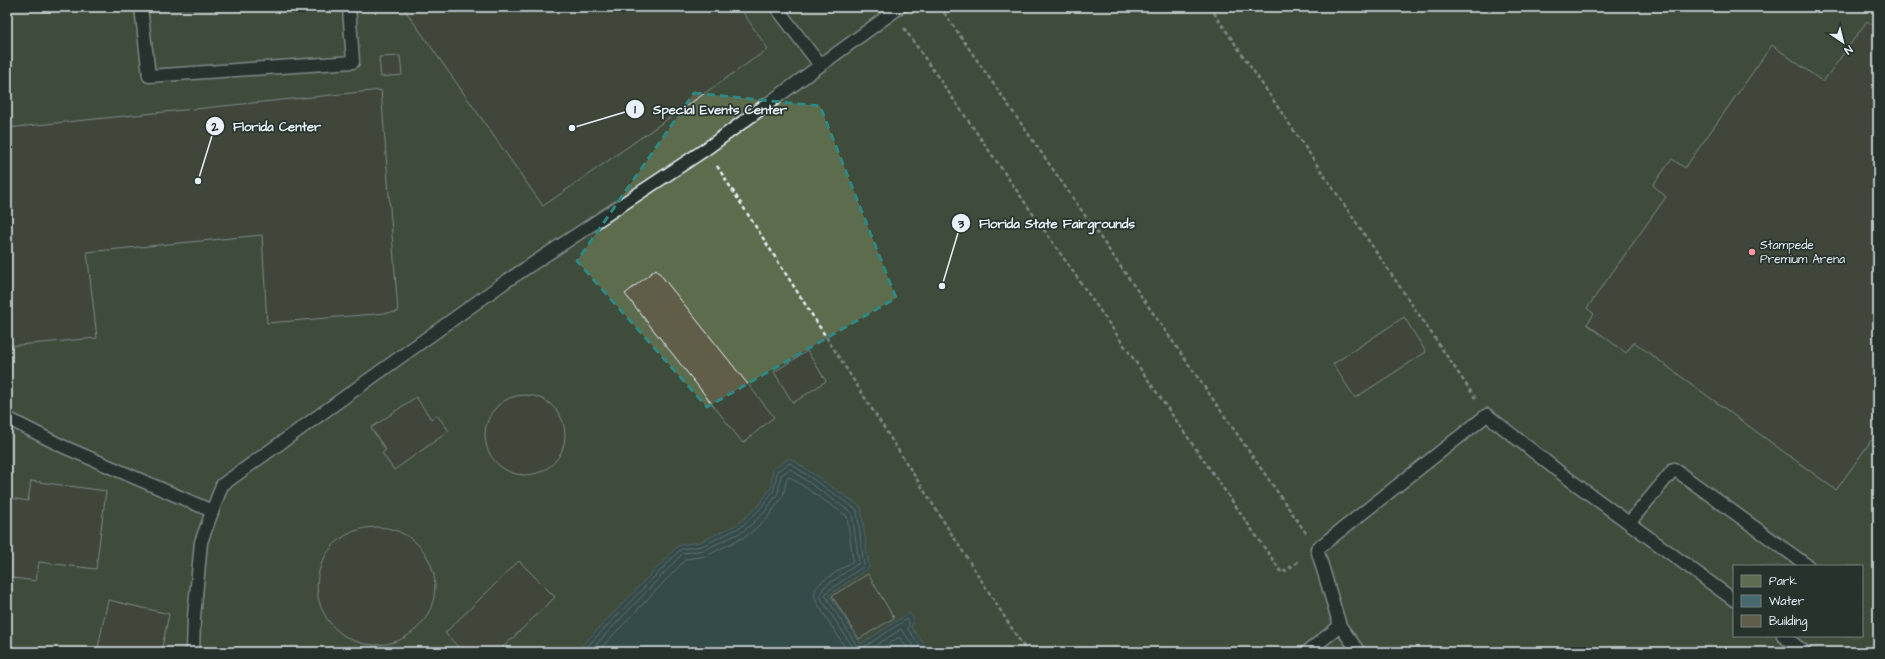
<svg xmlns="http://www.w3.org/2000/svg" width="1885" height="659" font-family="'Architects Daughter',sans-serif">
	<rect width="100%" height="100%" fill="#26332d"/>
	<filter id="ink" filterUnits="userSpaceOnUse"><feTurbulence type="fractalNoise" baseFrequency=".025" numOctaves="2"/><feDisplacementMap in="SourceGraphic" scale="8" xChannelSelector="R" yChannelSelector="G"/><feConvolveMatrix kernelMatrix="1 2 1 2 8 2 1 2 1" color-interpolation-filters="sRGB"/></filter>
	<g filter="url(#ink)">
		<path fill="#5d6c4d" stroke="#a2aea2" fill-rule="evenodd" d="M7 7H1878V652H7ZM1734 566H1862V636H1734Z"/>
		<path fill="#47686d" stroke="#879fa5" d="M790 458 861 507 869 568 829 595 861 644 909 613 914 619 911 627 930 652H576L679 545 700 542 738 524 758 506 771 488 773 469Z"/>
		<g fill="none" stroke-linecap="round" stroke-linejoin="round">
			<g stroke="#a8bac0" stroke-width="1">
				<path d="M582 652 681 549 702 546 741 527 760 509 774 490 777 471 790 463 857 510 864 566 828 591 825 595 857 646 860 648 864 647 907 619 909 621 908 629 925 652"/>
				<path d="M589 652 683 553 704 550 744 531 764 513 778 493 781 475 790 469 852 513 859 563 824 587 820 595 822 600 856 652"/>
				<path d="M597 652 686 559 706 556 748 535 768 517 783 496 787 478 790 477 847 516 853 561 820 583C814 589 813 595 817 603L848 652"/>
				<path d="M866 652 901 629 918 652"/>
				<path d="M877 652 899 637 911 652"/>
			</g>
		</g>
		<g fill="#605d4a" stroke="#e8f1f8">
			<path d="M403 7H739L768 49 543 206Z"/>
			<path d="M1867 21 1878 29V431L1836 490 1634 342 1626 353 1587 324 1594 314 1587 308 1666 197 1653 185 1672 159 1685 168 1772 45 1823 82Z"/>
			<path d="M400 56 402 75 381 77 379 57Z"/>
			<path d="M381 90 398 312 267 323 262 235 87 252 97 338 8 346 7 128Z"/>
			<path d="M656 269 774 417 743 443 625 294Z"/>
			<path d="M1404 317 1426 352 1355 398 1333 364Z"/>
			<path d="M807 351 826 381 793 403 774 372Z"/>
			<circle cx="525" cy="435" r="40"/>
			<path d="M416 397 431 419 437 415 449 431 394 470 382 453 386 450 371 428Z"/>
			<path d="M31 481 106 491 96 569 39 562 36 581 7 577V517L10 498 28 501Z"/>
			<circle cx="376" cy="586" r="59"/>
			<path d="M519 561 555 597 498 652H463L445 633Z"/>
			<path d="M868 574 894 618 859 639 832 596Z"/>
			<path d="M108 600 169 614 161 652H97Z"/>
		</g>
		<g fill="none" stroke-linecap="round" stroke-linejoin="round">
			<defs>
				<g id="service">
					<path d="M141 7 149 76 353 62 349 7"/>
					<path d="M776 7 820 65"/>
					<path d="M7 418 62 446 212 511"/>
					<path d="M1629 523 1674 469 1808 566"/>
					<path d="M1340 626 1359 652"/>
					<path d="M1783 636 1805 652"/>
					<path d="M193 652 194 617 201 542 222 485 505 282 706 149 900 7"/>
					<path d="M1307 652 1340 626 1317 549 1487 415 1558 471 1734 600"/>
				</g>
			</defs>
			<use href="#service" stroke="#e8f1f8" stroke-width="15"/>
			<g stroke="#e8f1f8" stroke-width="2.5" stroke-dasharray="4 3" stroke-linecap="butt">
				<path d="M940 7 1306 533"/>
				<path d="M1210 7 1476 399"/>
				<path d="M904 28 1282 573 1299 561"/>
				<path d="M717 166 1027 652"/>
			</g>
			<use href="#service" stroke="#26332d" stroke-width="12"/>
		</g>
	</g>
	<path d="M0 0H1885V659H0ZM694 93 820 106 896 298 707 407 577 261Z" fill="#26332d" fill-opacity=".55" fill-rule="evenodd"/>
	<path fill="none" stroke="#308883" stroke-width="3" stroke-dasharray="8 5" stroke-linejoin="round" d="M694 93 820 106 896 298 707 407 577 261Z"/>
	<circle fill="#ff9aa2" stroke="#26332d" stroke-width="1.5" cx="1752" cy="252" r="4"/>
	<g text-anchor="middle" dominant-baseline="central" stroke-width="3.5" stroke-linejoin="round" paint-order="stroke">
		<g font-size="12" fill="#e8f1f8" stroke="#26332d" text-anchor="start">
			<text x="1760" y="245">Stampede<tspan x="1760" dy="14">Premium Arena</tspan></text>
		</g>
	</g>
	<path fill="none" stroke="#e8f1f8" stroke-width="1.5" d="M572 128L635 109M198 181L215 126M942 286L961 223"/>
	<g fill="#e8f1f8" stroke="#26332d" stroke-width="1.5">
		<circle cx="572" cy="128" r="4"/>
		<circle cx="198" cy="181" r="4"/>
		<circle cx="942" cy="286" r="4"/>
		<circle cx="635" cy="109" r="10"/>
		<circle cx="215" cy="126" r="10"/>
		<circle cx="961" cy="223" r="10"/>
	</g>
	<g font-size="12" text-anchor="middle" font-weight="bold" fill="#111">
		<text x="635" y="113">1</text>
		<text x="215" y="131">2</text>
		<text x="961" y="228">3</text>
	</g>
	<g font-size="13" text-anchor="middle" font-weight="bold" fill="#e8f1f8" stroke="#26332d" stroke-width="3.5" stroke-linejoin="round" paint-order="stroke">
		<text x="720" y="114">Special Events Center</text>
		<text x="277" y="131">Florida Center</text>
		<text x="1057" y="228">Florida State Fairgrounds</text>
	</g>
	<rect width="1885" height="659" fill="none" stroke="#26332d" stroke-width="24"/>
	<rect x="12" y="12" width="1861" height="635" fill="none" stroke="#e8f1f8" stroke-width="1.5" filter="url(#ink)"/>
	<rect x="1733" y="565" width="130" height="72" fill="#26332d" stroke="#747f7e"/>
	<rect x="1741" y="575" width="20" height="12" fill="#5d6c4d" stroke="#747f7e"/>
	<text x="1769" y="585" font-size="12" fill="#e8f1f8">Park</text>
	<rect x="1741" y="595" width="20" height="12" fill="#47686d" stroke="#747f7e"/>
	<text x="1769" y="605" font-size="12" fill="#e8f1f8">Water</text>
	<rect x="1741" y="615" width="20" height="12" fill="#605d4a" stroke="#747f7e"/>
	<text x="1769" y="625" font-size="12" fill="#e8f1f8">Building</text>
	<g transform="translate(1843 42) rotate(145)" stroke="#26332d" stroke-width="3" paint-order="stroke">
	<path d="M0-3L7 15L0 10L-7 15Z" fill="#e8f1f8"/>
	<text y="-6" font-size="11" font-weight="bold" text-anchor="middle" fill="#e8f1f8">N</text>
	</g>
</svg>
